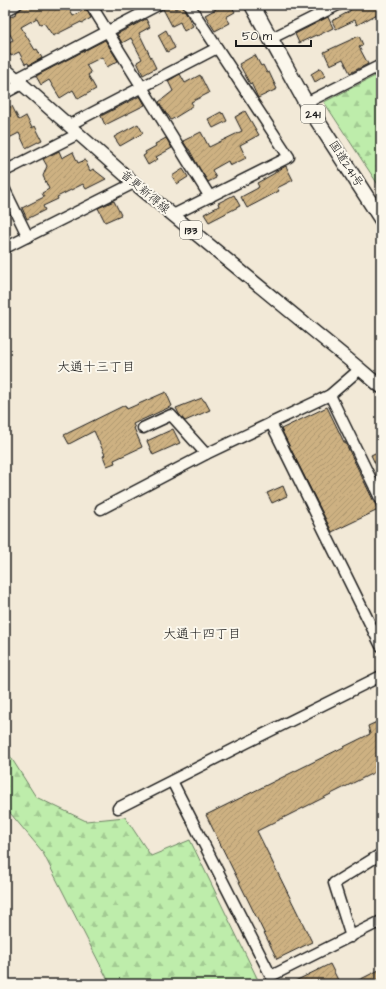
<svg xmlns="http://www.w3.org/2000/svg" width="386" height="989" font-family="'Architects Daughter','Klee One',sans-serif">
	<defs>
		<pattern id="forest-firs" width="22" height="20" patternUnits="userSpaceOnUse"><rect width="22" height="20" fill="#beedab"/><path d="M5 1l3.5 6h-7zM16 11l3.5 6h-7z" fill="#a3cb93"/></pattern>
		<pattern id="building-hatch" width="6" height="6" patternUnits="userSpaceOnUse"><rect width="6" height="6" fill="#cdb182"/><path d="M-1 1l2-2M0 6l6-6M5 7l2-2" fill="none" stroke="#af9870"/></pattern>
	</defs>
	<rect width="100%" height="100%" fill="#f2e9d7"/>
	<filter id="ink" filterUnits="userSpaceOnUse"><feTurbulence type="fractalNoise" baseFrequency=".025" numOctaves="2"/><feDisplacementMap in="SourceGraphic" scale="8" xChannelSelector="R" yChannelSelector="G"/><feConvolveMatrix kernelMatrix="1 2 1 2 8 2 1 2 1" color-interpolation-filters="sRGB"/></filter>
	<g filter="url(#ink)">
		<g fill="url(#forest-firs)" stroke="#6d8464">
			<path d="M381 73V189L324 102Z"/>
			<path d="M5 748 36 797 86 821 125 817 151 856 190 840 260 984H110L42 851 5 807Z"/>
		</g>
		<g fill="url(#building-hatch)" stroke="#1c1c1c">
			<path d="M27 5H67L73 16 86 9 91 18 82 23 81 22 53 36 44 23 40 24 37 18 21 27 35 50 37 49 42 58 29 65 28 63 25 64 19 52 11 56 10 54 5 56V44L13 40 5 25V20L17 13 16 12Z"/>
			<path d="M167 5H173L175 9 182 5 193 26 184 31 180 22 172 26 163 9 164 6Z"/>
			<path d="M214 5H231L235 12 226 17 230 23 215 31 205 15 216 9Z"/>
			<path d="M358 5H381V12L357 25 355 20 336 29 332 21 350 11V10Z"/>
			<path d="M328 17 333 28 317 36 316 35 299 43 295 34Z"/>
			<path d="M146 19 150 27 139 33 156 68 143 75 137 62 142 59 131 38 122 43 117 34Z"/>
			<path d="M166 30 175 48 167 52 158 35Z"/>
			<path d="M359 36 363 45 359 47 368 64 350 73 343 59 330 65 324 52Z"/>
			<path d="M105 40 118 61 107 67 102 57 86 65 91 73 88 75 96 89 78 99 73 90 60 98 49 80 41 85 36 76Z"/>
			<path d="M255 55 261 66 263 65 267 73 269 72 277 89 258 98 251 83 250 84 239 64Z"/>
			<path d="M321 68 325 76 315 82 311 74Z"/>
			<path d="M180 74 185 83 200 75 209 93 191 102 193 105 189 108V109L171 120 168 115H167L159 102 173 91 168 81Z"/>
			<path d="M140 96 145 105 105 125 101 116Z"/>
			<path d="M12 106 19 120 26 116 32 128 35 126 42 140 26 148 19 133 5 140V110Z"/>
			<path d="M245 111 259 135 240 145 246 158 230 166 228 161 212 170 216 178 208 182 198 166 189 149H188L183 141 201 132 209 147 242 131 235 117Z"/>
			<path d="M221 112 222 114 223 113 227 121 213 128 208 119Z"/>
			<path d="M138 124 143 133 120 146 114 137Z"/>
			<path d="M166 138 172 148 156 157 158 159 148 165 143 156 146 154 145 152 156 146 155 144Z"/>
			<path d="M59 151 62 158 73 152 78 163 85 160 90 171 93 169 106 179 86 189 83 184 57 197 58 199 43 206 45 210 27 219 22 208 44 197 42 193 49 189 43 176 47 166 43 159Z"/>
			<path d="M286 166 293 180 277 188 279 191 247 208 241 197 258 188V187H259L257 183 275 173V172Z"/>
			<path d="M183 169 188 177 177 184 172 176Z"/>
			<path d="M234 195 240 206 209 222 204 214 219 206 218 203Z"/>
			<path d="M114 201 121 215 105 222 98 208Z"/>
			<path d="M166 392 172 406 133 424 135 428H134L142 447 114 460 115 463 107 466 103 456 105 455 94 431 69 444 64 435 125 405 127 409Z"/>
			<path d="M202 398 204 401H205L210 410 185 421 179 414 176 408Z"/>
			<path d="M327 407 344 442H345L378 510 332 532 281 429Z"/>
			<path d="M173 429 180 443 153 455 147 441Z"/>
			<path d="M381 450V476L371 455Z"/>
			<path d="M283 486 287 496 272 503 267 493Z"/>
			<path d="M381 720V769L257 831 312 942 277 959 206 815 370 734 368 726Z"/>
			<path d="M330 964 340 984H289Z"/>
			<path d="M381 969V984H351Z"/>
		</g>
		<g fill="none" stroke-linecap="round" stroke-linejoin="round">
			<defs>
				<g id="minor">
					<path d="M91 5 210 197"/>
					<path d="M5 11 16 5"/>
					<path d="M270 39 338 5"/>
					<path d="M16 79 158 5"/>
					<path d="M5 93 22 84"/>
					<path d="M306 103 381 65"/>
					<path d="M69 125 217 48"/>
					<path d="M5 171 78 134"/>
					<path d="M5 190 28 237"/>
					<path d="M173 215 289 157 189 5"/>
					<path d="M5 248 134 183"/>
					<path d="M330 395 381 500"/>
					<path d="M271 423 381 646"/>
					<path d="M143 428 171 415 206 454"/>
					<path d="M101 509 206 454 330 395 360 369"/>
					<path d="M172 781 271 976 381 921"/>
					<path d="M118 808 248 742 381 676"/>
					<path d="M351 937 334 883 381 854"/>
				</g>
				<path id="major" d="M5 69 134 183 360 369 381 387"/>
				<path id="highway" d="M252 5 306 103 381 219"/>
			</defs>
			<use href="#minor" stroke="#1c1c1c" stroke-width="13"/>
			<use href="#major" stroke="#1c1c1c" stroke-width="15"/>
			<use href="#highway" stroke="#1c1c1c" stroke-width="17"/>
			<use href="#minor" stroke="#fbf7ec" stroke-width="10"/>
			<use href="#major" stroke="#fbf7ec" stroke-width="12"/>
			<use href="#highway" stroke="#fbf7ec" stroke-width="14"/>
		</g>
	</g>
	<g text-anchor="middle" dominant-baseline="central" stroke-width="4" stroke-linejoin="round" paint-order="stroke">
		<g fill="#fbf7ec" stroke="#5f5e5a" stroke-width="1">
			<rect x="301" y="105" width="24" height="18" rx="3"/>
			<rect x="180" y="221" width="22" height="18" rx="3"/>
		</g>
		<g font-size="11" font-weight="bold" fill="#1c1c1c">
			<text x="313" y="114">241</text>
			<text x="191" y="230">133</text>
		</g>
		<g font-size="12" fill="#1c1c1c" stroke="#fbf7ec">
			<text transform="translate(346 164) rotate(57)">国道241号</text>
			<text transform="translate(145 192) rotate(40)">音更新得線</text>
		</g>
		<g font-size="13" fill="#1c1c1c" stroke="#fbf7ec">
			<text x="96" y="367">大通十三丁目</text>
			<text x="202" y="634">大通十四丁目</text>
		</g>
	</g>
	<rect width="386" height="989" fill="none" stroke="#fbf7ec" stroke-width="20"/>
	<rect x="10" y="10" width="366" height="969" fill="none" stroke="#1c1c1c" stroke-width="1.5" filter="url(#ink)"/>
	<path d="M236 40v6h75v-6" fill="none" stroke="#1c1c1c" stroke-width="2"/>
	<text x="242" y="40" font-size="12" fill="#1c1c1c" stroke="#fbf7ec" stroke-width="3" paint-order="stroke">50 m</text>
</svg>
